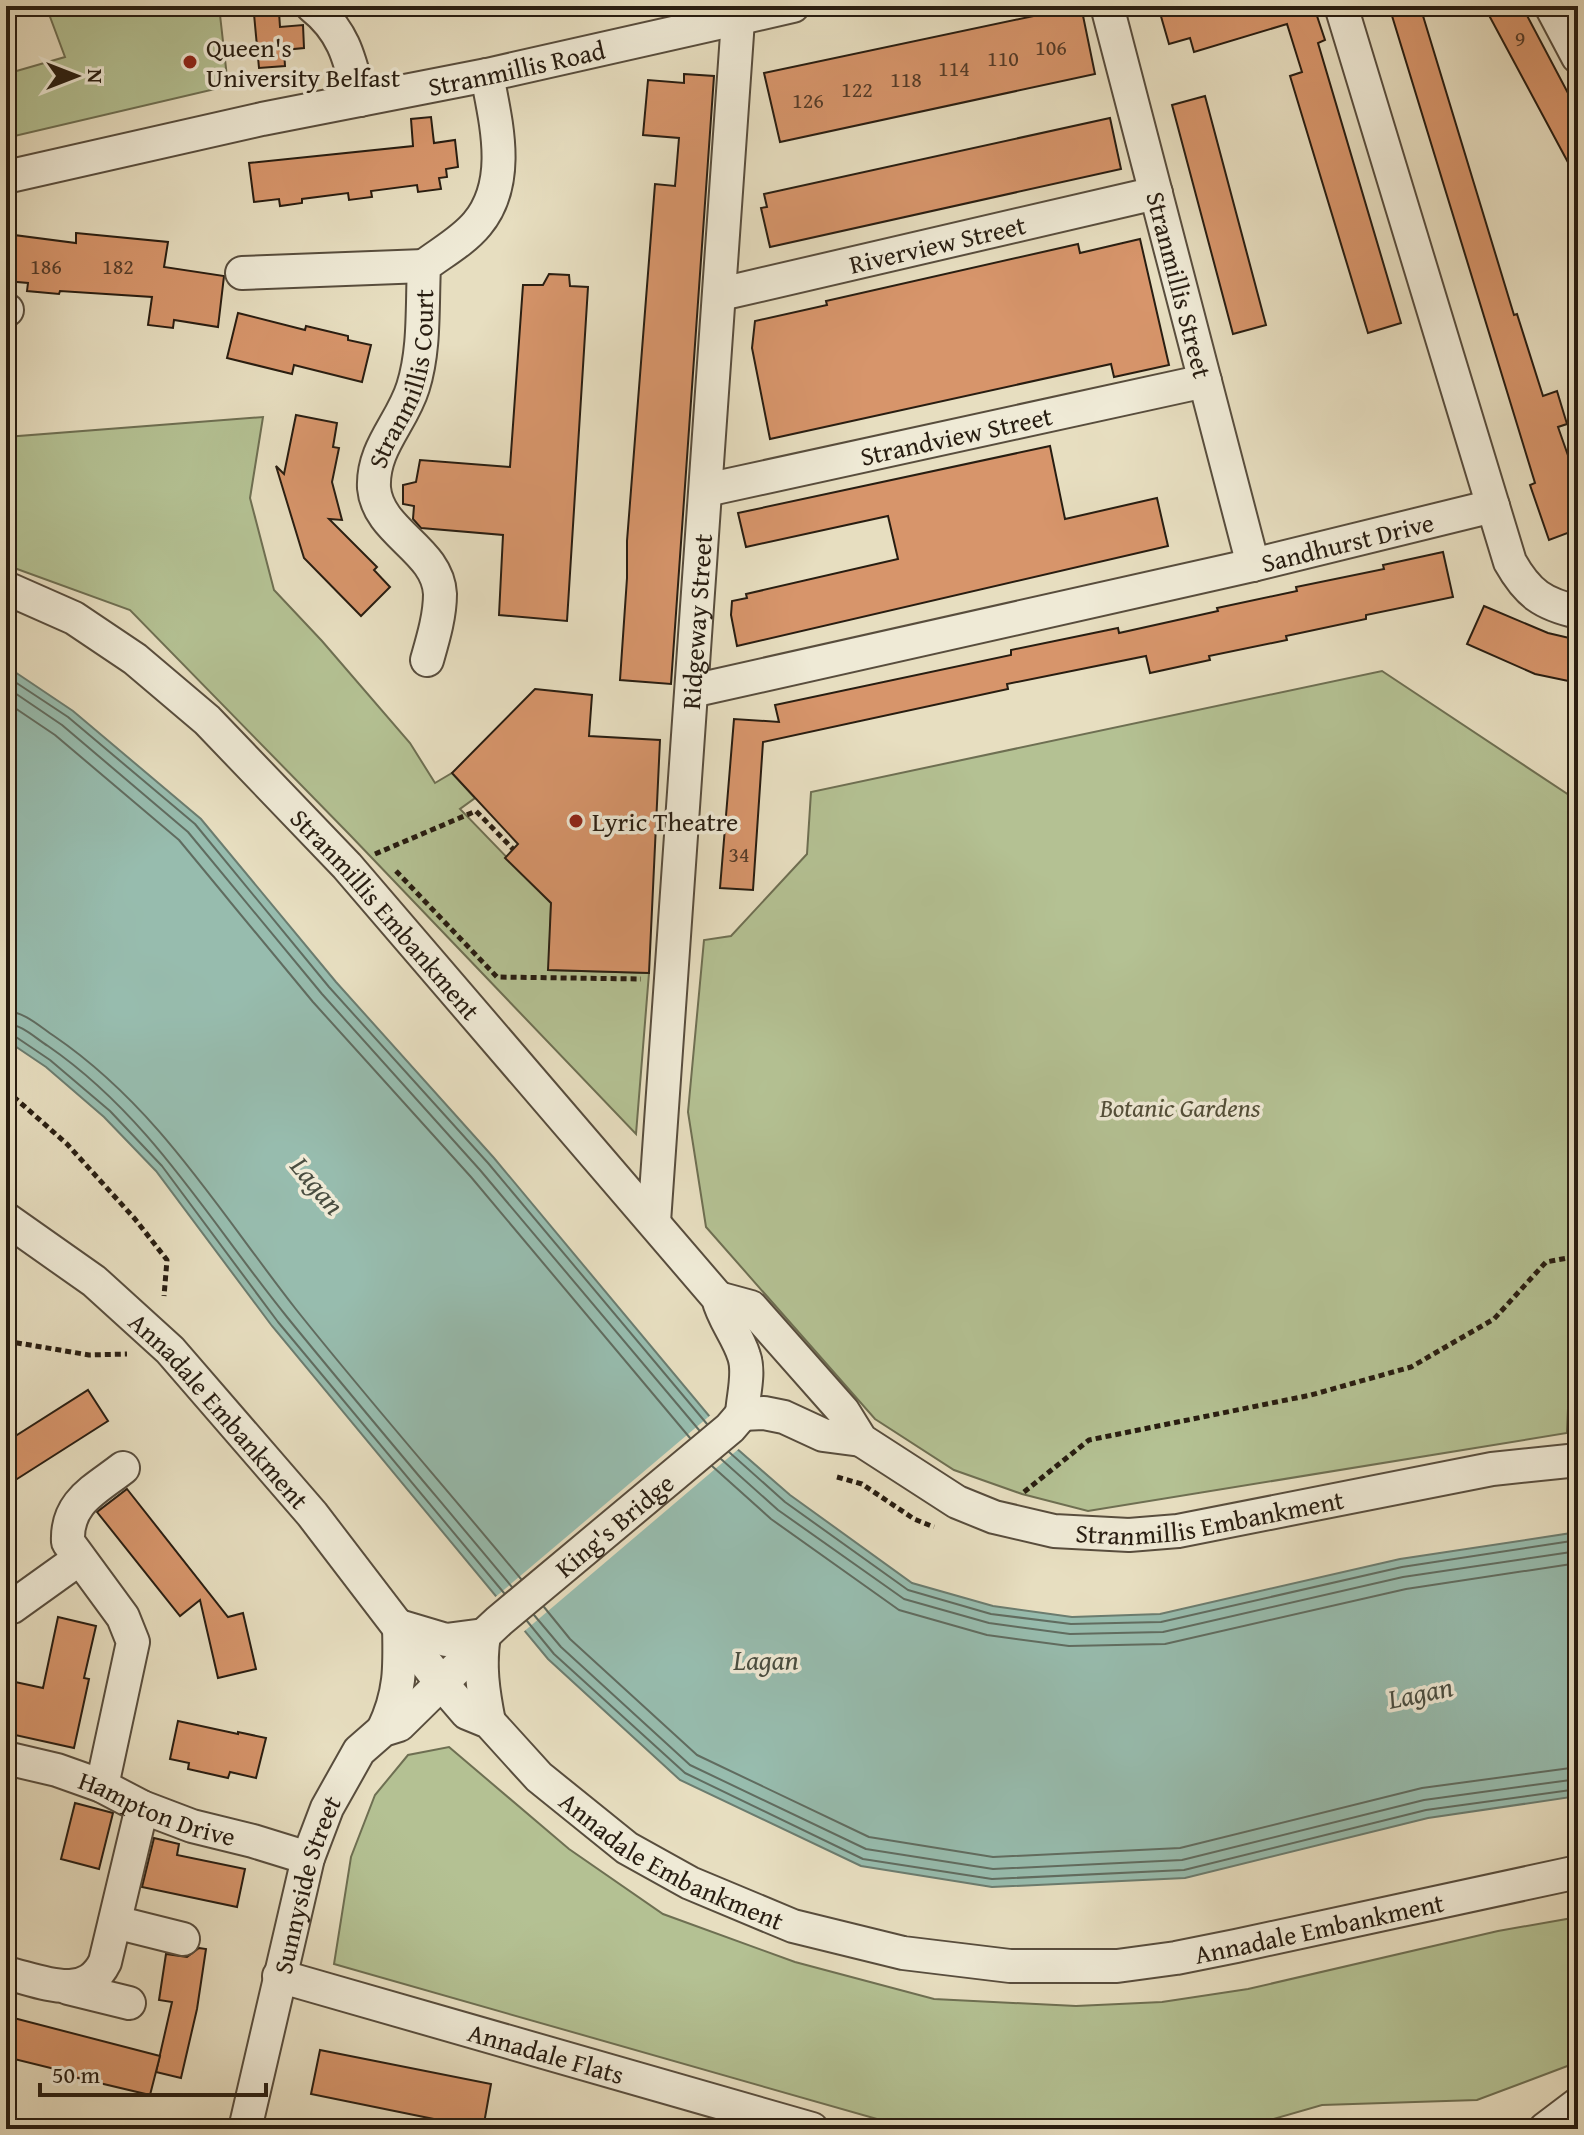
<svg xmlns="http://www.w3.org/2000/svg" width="1584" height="2135" font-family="'Gentium Book Plus',serif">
	<rect width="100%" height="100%" fill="#e7dec0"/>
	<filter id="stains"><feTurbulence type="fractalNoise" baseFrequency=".0025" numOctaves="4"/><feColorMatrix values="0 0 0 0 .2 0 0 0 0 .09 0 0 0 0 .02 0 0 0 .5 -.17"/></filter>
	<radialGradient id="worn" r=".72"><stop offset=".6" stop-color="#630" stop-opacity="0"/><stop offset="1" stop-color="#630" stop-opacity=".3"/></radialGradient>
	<g fill="#b4c193" stroke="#6e6f52" stroke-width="2">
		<path d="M46 6H219L228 86 6 138V74L65 57Z"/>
		<path d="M263 417 250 498 274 590 322 641 410 743 435 783 452 773 475 798 460 809 551 903 549 970 649 973 636 1134 349 834 130 610 6 565V437Z"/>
		<path d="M1382 671 1578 801V1263H1574L1567 1433 1088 1511 1022 1494 954 1470 875 1419 706 1227 688 1112 704 940 731 936 807 854 811 792Z"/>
		<path d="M449 1747 569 1849 663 1914 795 1962 934 1999 1076 2006 1162 2002 1248 1989 1498 1931 1578 1917V2062L1477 2100 1322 2105 1239 2129H912L334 1964 351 1857 375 1795 408 1755Z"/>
	</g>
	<path fill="#97bcae" stroke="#6b7c6f" stroke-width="2" d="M6 666 73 711 201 819 336 982 494 1158 735 1447 790 1495 912 1583 993 1606 1072 1617 1160 1614 1400 1559 1578 1532V1796L1428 1818 1185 1878 992 1887 861 1866 680 1780 548 1659 272 1326 156 1171 104 1117 46 1067 6 1040Z"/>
	<path fill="#e7dec0" d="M713 1413 741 1447 521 1634 493 1599Z"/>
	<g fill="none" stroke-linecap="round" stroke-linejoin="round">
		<g stroke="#606c60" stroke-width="2">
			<path d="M6 676 68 717 195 824 329 987 488 1163 707 1424"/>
			<path d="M6 687 62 725 188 832 322 994 480 1170 699 1430"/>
			<path d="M6 702 55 735 179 840 313 1002 471 1177 690 1438"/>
			<path d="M6 1011C25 1012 39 1026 54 1036 158 1107 219 1211 295 1308 368 1400 446 1488 521 1579"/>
			<path d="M6 1024C22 1024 35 1038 48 1046 151 1117 210 1222 287 1317 361 1408 437 1497 512 1587"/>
			<path d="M6 1034 13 1035 50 1060 110 1111 162 1166 278 1322 504 1593"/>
			<path d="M729 1452 785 1502 908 1590 991 1614 1071 1624 1161 1622 1402 1567 1578 1540"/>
			<path d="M721 1459 778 1510 904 1599 989 1623 1070 1634 1163 1632 1403 1577 1578 1551"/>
			<path d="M712 1466 771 1519 899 1610 987 1635 1069 1646 1165 1644 1406 1589 1578 1563"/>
			<path d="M544 1607 570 1639 697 1755 869 1837 993 1857 1180 1848 1422 1788 1578 1767"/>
			<path d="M534 1615 561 1647 690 1765 866 1849 993 1869 1182 1860 1424 1800 1578 1779"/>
			<path d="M527 1621 554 1654 685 1773 863 1859 992 1879 1184 1870 1426 1810 1578 1789"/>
		</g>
	</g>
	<g fill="#d7956b" stroke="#281d11" stroke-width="2">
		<path d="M1081 6 1095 74 780 142 764 73Z"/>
		<path d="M1158 6H1323L1324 14 1317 16 1325 40 1318 43 1401 323 1368 333 1290 76 1302 72 1287 24 1194 52 1190 38 1169 44Z"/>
		<path d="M1389 6H1420L1514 315 1517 314 1543 396 1557 391 1567 424 1558 427 1578 484V516L1569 519 1573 531 1549 540 1530 485 1535 483Z"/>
		<path d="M1484 6H1522L1578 112V181Z"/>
		<path d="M279 12 280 27 303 25 304 48 284 50 285 66 259 68 254 14Z"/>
		<path d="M684 74 714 76 671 684 620 680 627 578V541L655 184 675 186 679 138 643 135 648 80 684 83Z"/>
		<path d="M1205 96 1266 325 1233 334 1172 105Z"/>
		<path d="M431 117 434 143 455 140 458 167 446 169 447 177 439 178 441 189 418 192 417 185 371 191 372 197 349 200 348 193 302 199V203L280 206 279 199 254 202 249 163 413 146 411 119Z"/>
		<path d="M1110 118 1121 169 770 247 761 208 767 207 764 194Z"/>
		<path d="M76 233 168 242 164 267 224 276 218 327 174 320 173 328 148 325 152 297 60 291 59 294 27 291 28 283 6 281V234L76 243Z"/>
		<path d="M1140 239 1169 365 1114 377 1111 364 770 439 752 348 755 321 827 305 826 301 1078 244 1080 253Z"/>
		<path d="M549 274 569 275 570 286 588 287 567 621 499 615 503 535 421 528 413 519 414 506 403 504V485L416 482 420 460 510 467 523 285H543Z"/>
		<path d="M238 313 305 330 306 326 348 336V340L371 345 362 382 294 365 292 374 227 358Z"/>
		<path d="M296 415 337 423 333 447 339 448 332 482 342 520 329 519 377 567 374 570 390 587 361 616 304 558 276 466 284 474Z"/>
		<path d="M1050 446 1065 519 1157 498 1168 546 737 646 731 615 732 601 747 598 746 594 898 559 888 516 746 547 738 513Z"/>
		<path d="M1443 552 1453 597 1366 615V619L1286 636 1287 640 1209 656 1210 660 1150 673 1146 656 1007 684 1008 689 763 742 753 890 720 888 734 719 779 722 775 705 1011 655V650L1118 628 1119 633 1218 611 1217 608 1297 591 1296 587 1384 569 1383 565Z"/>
		<path d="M1484 606 1548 633 1578 640V683L1535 674 1467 644Z"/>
		<path d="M535 689 592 695 589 736 660 740 649 973 548 970 551 903 505 858 518 844 452 773Z"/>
		<path d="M88 1390 108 1421 6 1486V1442Z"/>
		<path d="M127 1489 228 1617 243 1613 256 1669 218 1678 200 1600 180 1616 97 1512Z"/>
		<path d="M58 1617 96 1626 84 1678 89 1679 74 1748 6 1733V1680L43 1688Z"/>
		<path d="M178 1721 238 1734V1732L266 1738 256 1778 230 1772 228 1778 188 1769 189 1763 170 1759Z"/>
		<path d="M75 1803 113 1813 99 1869 61 1859Z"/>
		<path d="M154 1838 179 1844 177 1855 245 1869 237 1907 142 1887Z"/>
		<path d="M199 1948 206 1949 197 2009 181 2078 156 2072 172 2002 159 2000 166 1954 187 1957Z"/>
		<path d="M6 2016 160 2056 150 2095 74 2077 75 2074 6 2057Z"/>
		<path d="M320 2050 491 2084 483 2129 311 2094Z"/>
	</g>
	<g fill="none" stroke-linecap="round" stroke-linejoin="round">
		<defs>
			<g id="minor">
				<path d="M312 6C345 32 350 61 360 100"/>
				<path id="s1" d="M1107 6 1253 565"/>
				<path d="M1341 6 1510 562C1528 594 1543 604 1578 612"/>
				<path d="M1551 6 1578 57"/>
				<path id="s2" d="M6 177 262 119 487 75 793 6"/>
				<path d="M242 273 424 266"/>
				<path id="s3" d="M721 294 1156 193"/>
				<path d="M6 310H7"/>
				<path id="s4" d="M706 490 1205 381"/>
				<path id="s5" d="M6 588 74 618 135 659 207 720 347 866 718 1298C723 1319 738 1336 744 1356 750 1373 743 1396 742 1414"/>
				<path id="s6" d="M427 660C433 639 440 616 440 594 438 549 378 533 374 488 372 448 402 423 413 387 425 349 422 306 424 266 441 253 463 241 477 224 512 182 496 123 487 75"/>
				<path id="s7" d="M692 691 1253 565 1493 506"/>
				<path id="s8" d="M6 1219 94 1281 170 1350 312 1514 442 1684 467 1713 489 1722 539 1777 627 1848 690 1883 793 1926 903 1953 1010 1966H1117L1176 1958 1236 1946 1578 1872"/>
				<path id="s9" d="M654 1222 738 20 732 6"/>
				<path id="s10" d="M718 1298 751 1307 843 1411 861 1440 957 1502 994 1517 1054 1531 1129 1535 1178 1531 1492 1469 1578 1460"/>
				<path d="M742 1414 764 1413 784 1417 823 1435 861 1440"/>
				<path d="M6 1609 12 1607 79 1559"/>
				<path d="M399 1626 446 1640 484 1635"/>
				<path d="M484 1635C479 1665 483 1692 489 1722"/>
				<path d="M383 1730C401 1693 400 1666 399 1626"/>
				<path id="s11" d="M6 1758 57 1770 102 1786 142 1807 192 1826 253 1841 308 1858"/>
				<path d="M102 1786 133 1642 123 1617 68 1542C66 1502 95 1490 123 1468"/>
				<path d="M115 1922 183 1939"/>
				<path d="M6 1973C41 1981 85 2003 105 1962L142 1807"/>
				<path id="s12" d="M279 1976 812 2129"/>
				<path d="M68 1988 129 2003"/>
				<path id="s13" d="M245 2129 308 1858 327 1808 359 1751 383 1730 399 1725 461 1664 484 1635 499 1621 730 1428 742 1414"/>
				<path d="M1545 2129 1578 2104"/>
			</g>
		</defs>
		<use href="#minor" stroke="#584d3d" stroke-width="36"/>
		<g stroke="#281d11" stroke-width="5" stroke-dasharray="6 4" stroke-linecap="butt">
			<path d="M375 854 476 811 513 849"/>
			<path d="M396 871 497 977 641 979"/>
			<path d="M6 1090 67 1144 135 1219 167 1260 164 1296"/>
			<path d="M6 1341 89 1355 127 1354"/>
			<path d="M837 1477 862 1484 914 1519 934 1527"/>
			<path d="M1024 1492 1089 1440 1311 1395 1411 1367 1494 1319 1546 1262 1578 1256"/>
		</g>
		<use href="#minor" stroke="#efead6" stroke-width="32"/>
	</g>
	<g fill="#8f2418" stroke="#efead6" stroke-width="3">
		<circle cx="190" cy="62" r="8"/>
		<circle cx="576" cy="821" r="8"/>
	</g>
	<g text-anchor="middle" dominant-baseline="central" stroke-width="7" stroke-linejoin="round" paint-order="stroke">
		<g font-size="22" fill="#543b28">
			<text x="1520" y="38">9</text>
			<text x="1051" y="47">106</text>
			<text x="1003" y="58">110</text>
			<text x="954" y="68">114</text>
			<text x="906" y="79">118</text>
			<text x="857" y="89">122</text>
			<text x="808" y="100">126</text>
			<text x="46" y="266">186</text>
			<text x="118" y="266">182</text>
			<text x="739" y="854">34</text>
		</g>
		<g font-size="26" fill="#281d11" stroke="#efead6" text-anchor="start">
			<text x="206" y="47">Queen's<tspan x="206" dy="30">University Belfast</tspan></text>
			<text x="592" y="821">Lyric Theatre</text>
		</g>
		<g font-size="26" fill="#281d11" stroke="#efead6">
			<text stroke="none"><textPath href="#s2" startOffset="522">Stranmillis Road</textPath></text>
			<text stroke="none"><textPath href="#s3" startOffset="222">Riverview Street</textPath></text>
			<text stroke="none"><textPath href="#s1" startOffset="288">Stranmillis Street</textPath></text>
			<text stroke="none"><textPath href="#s6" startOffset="310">Stranmillis Court</textPath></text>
			<text stroke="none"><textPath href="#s4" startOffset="256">Strandview Street</textPath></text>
			<text stroke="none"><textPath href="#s7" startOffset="672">Sandhurst Drive</textPath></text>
			<text stroke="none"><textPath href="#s9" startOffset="602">Ridgeway Street</textPath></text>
			<text stroke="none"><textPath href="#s5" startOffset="506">Stranmillis Embankment</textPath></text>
			<text stroke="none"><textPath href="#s8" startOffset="288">Annadale Embankment</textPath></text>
			<text stroke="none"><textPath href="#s10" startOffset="580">Stranmillis Embankment</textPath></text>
			<text stroke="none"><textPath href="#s13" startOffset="740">King's Bridge</textPath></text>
			<text stroke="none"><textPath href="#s11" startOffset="160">Hampton Drive</textPath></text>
			<text stroke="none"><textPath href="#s8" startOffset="936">Annadale Embankment</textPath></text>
			<text stroke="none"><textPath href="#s13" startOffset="252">Sunnyside Street</textPath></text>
			<text stroke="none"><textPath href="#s8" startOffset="1608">Annadale Embankment</textPath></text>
			<text stroke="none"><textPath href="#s12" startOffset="278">Annadale Flats</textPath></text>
		</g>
		<g font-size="26" font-style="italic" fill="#524e38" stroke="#efead6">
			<text x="1180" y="1107">Botanic Gardens</text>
		</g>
		<g font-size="28" font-style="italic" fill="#494d40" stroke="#efead6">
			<text transform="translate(318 1185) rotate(50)">Lagan</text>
			<text x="766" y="1659">Lagan</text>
			<text transform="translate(1420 1692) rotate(-12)">Lagan</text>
		</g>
	</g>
	<rect width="1584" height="2135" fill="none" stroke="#e7dec0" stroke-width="32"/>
	<rect x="8" y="8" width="1568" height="2119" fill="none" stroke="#281d11" stroke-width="4"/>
	<rect x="16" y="16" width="1552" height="2103" fill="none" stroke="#281d11" stroke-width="2"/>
	<g transform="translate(76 76) rotate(90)" stroke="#efead6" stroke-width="6" paint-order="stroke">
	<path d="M0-6L14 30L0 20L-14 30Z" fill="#281d11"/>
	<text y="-12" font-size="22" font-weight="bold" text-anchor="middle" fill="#281d11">N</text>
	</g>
	<path d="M40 2083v12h226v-12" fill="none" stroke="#281d11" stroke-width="4"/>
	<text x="52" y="2083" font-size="24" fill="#281d11" stroke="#efead6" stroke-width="6" paint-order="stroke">50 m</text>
	<rect width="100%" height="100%" filter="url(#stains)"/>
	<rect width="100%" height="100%" fill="url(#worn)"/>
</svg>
